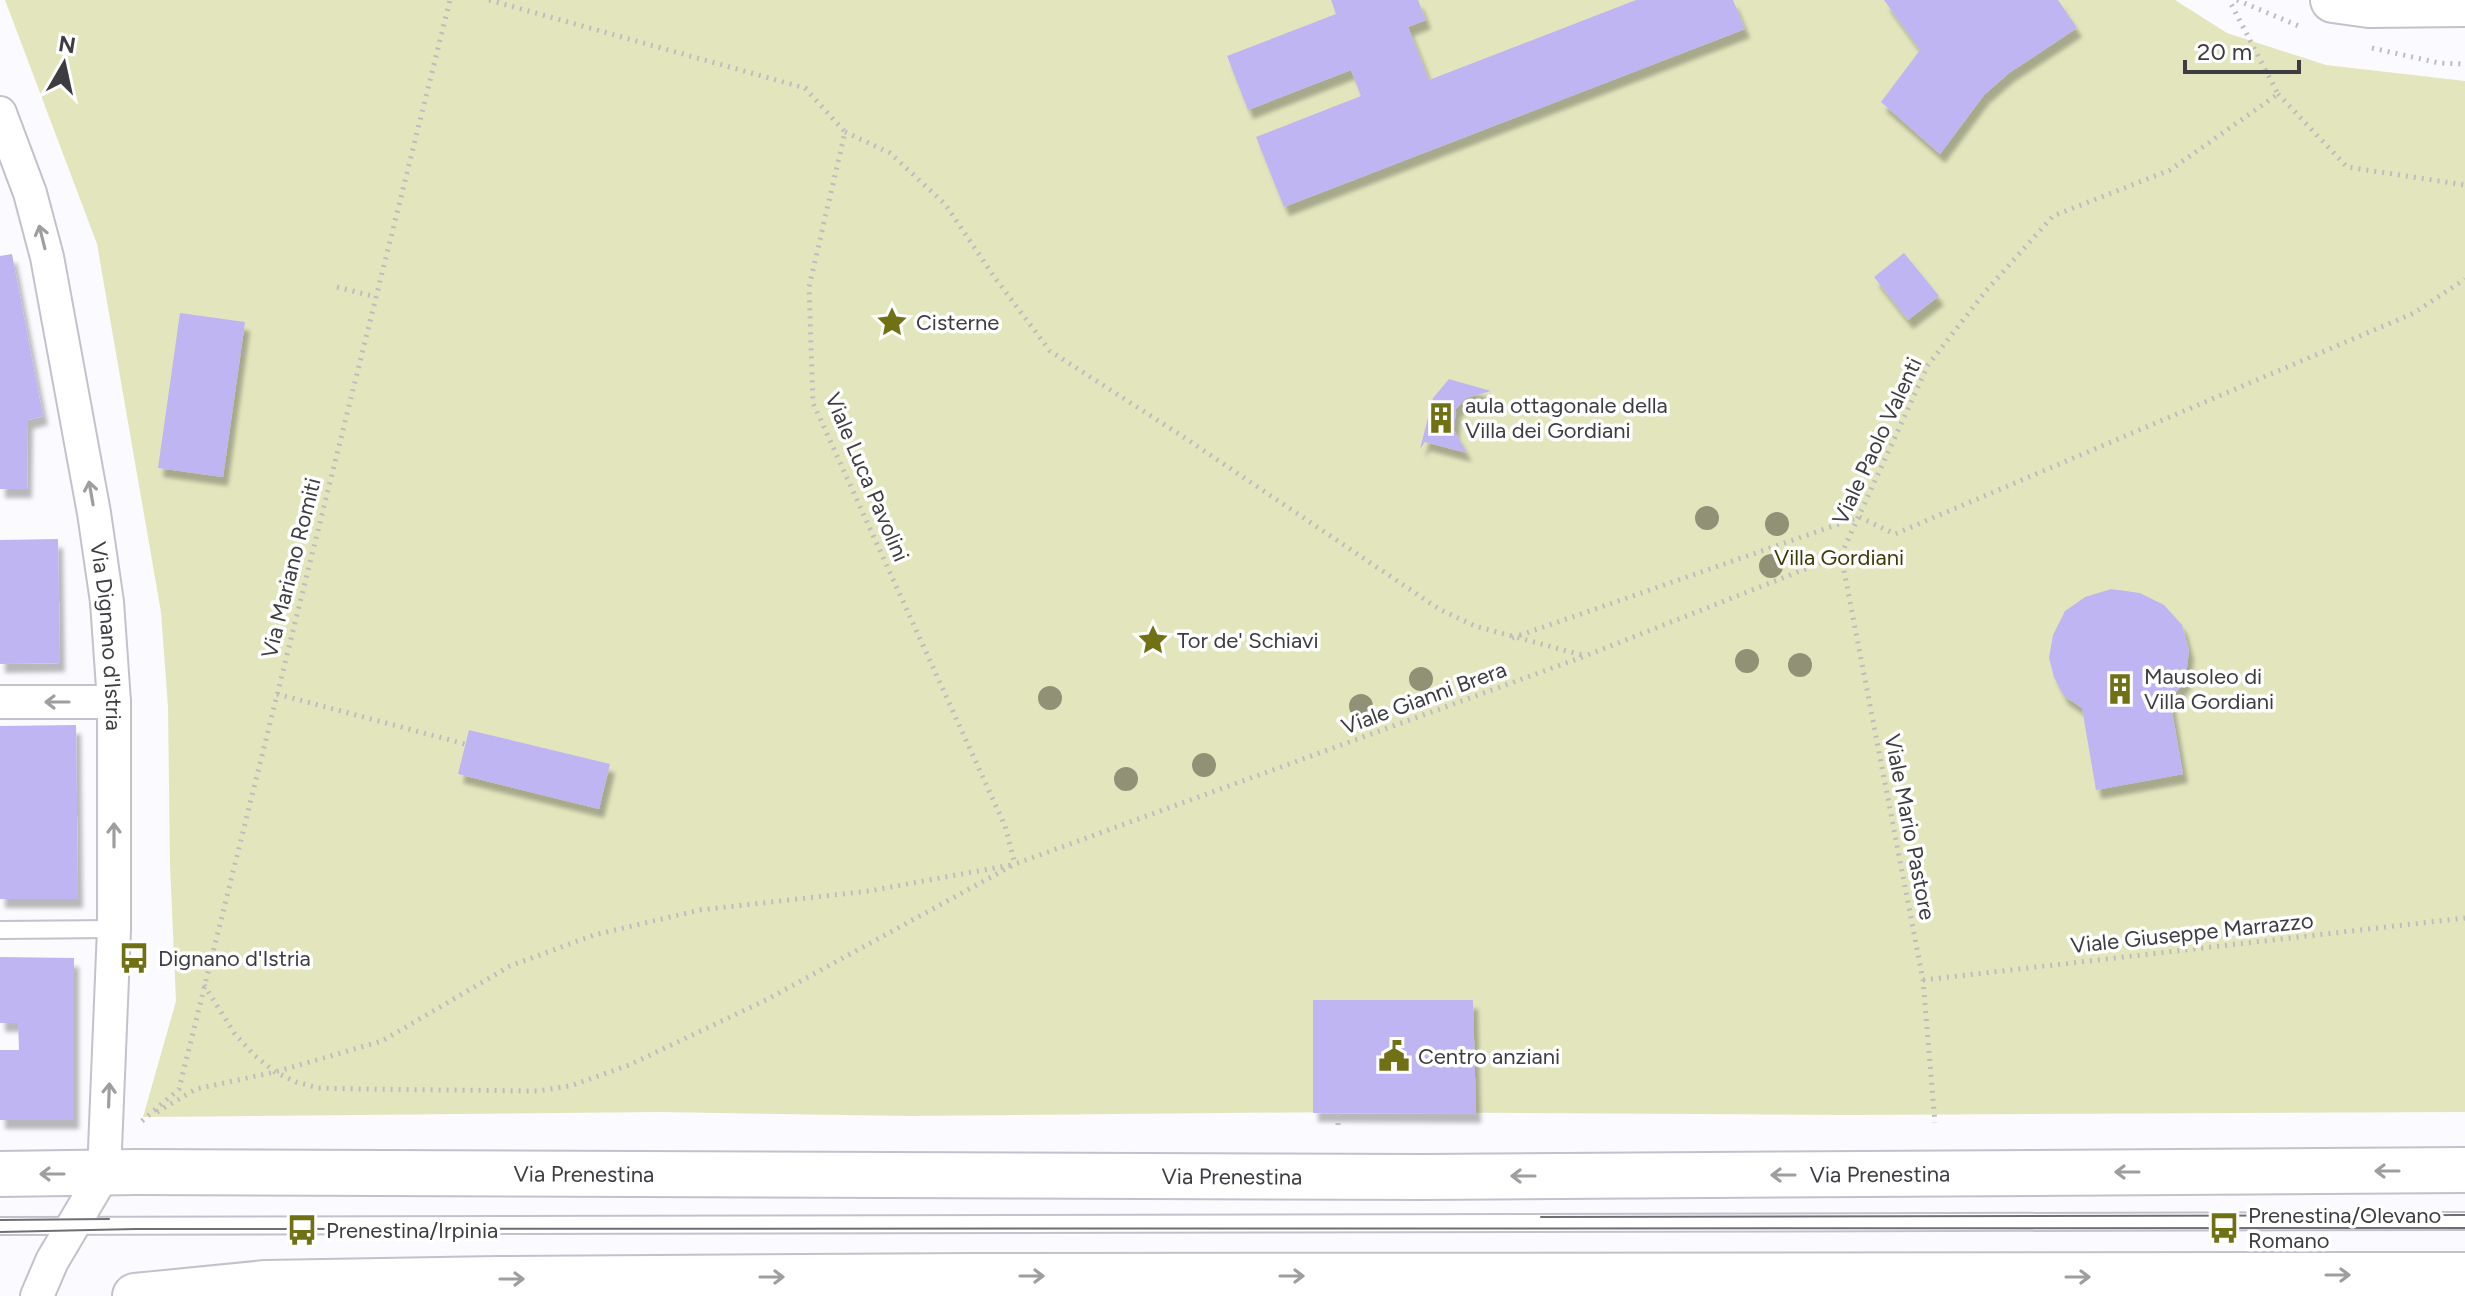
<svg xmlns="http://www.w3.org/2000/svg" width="2465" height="1296" font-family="Figtree,sans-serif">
	<defs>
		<filter id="shadow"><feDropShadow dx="5" dy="9" stdDeviation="2" flood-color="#0004"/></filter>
	</defs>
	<rect width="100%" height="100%" fill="#fbfafe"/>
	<path fill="#e3e6bd" d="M5 0H2175L2227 33 2326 65 2465 81V1112L1845 1115 1338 1112 910 1116 659 1112 143 1117 176 1001 170 865 168 707 161 612 97 244Z"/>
	<g fill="#c0b5f3" filter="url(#shadow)">
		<path d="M1331 0H1418L1426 20 1408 27 1429 80 1636 0H1733L1745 29 1284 207 1256 137 1361 96 1351 70 1248 110 1227 56 1336 14Z"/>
		<path d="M1884 0H2058L2077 28 2009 73 1984 95 1940 154 1881 102 1920 50Z"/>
		<path d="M1904 253 1939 296 1908 320 1874 277Z"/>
		<path d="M12 254 43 416 28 420 27 489H0V256Z"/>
		<path d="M180 313 245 322 223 477 158 468Z"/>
		<path d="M1449 379 1491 391 1466 398 1456 409 1454 430 1467 453 1425 442 1420 449 1433 398Z"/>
		<path d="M58 539 60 663 0 664V540Z"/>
		<path d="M2111 589 2140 593 2164 605 2182 625 2189 651 2185 681 2170 700 2183 774 2096 790 2082 708 2064 696 2054 677 2049 658 2053 635 2065 611 2085 597Z"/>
		<path d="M76 725 78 899H0V726Z"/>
		<path d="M469 730 610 764 599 809 458 774Z"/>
		<path d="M0 957 74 958V1120H0V1050H19L18 1023H0Z"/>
		<path d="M1313 1000H1473L1476 1114 1313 1113Z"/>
	</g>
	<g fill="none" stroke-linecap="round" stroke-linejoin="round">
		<defs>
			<g id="lane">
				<path d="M0 930 114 929"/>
				<path d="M0 1226 2465 1221"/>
			</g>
			<g id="street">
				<path id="s1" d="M0 113 30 193 47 257 94 513 107 602 114 702V929L104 1173 52 1261 37 1296"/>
				<path d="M0 702H114"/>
			</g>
			<g id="secondary">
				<path d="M2333 0 2369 5 2465 4"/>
				<path id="s2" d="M0 1174 137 1172 1425 1177 2465 1170"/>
				<path d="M135 1296 266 1283 497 1279 973 1276 2465 1275"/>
			</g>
		</defs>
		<use href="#lane" stroke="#c3c1cb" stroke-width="20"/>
		<use href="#street" stroke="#c3c1cb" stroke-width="36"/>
		<use href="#secondary" stroke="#c3c1cb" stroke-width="48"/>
		<g stroke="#bdbcc0" stroke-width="5" stroke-dasharray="2 6" stroke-linecap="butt">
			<path d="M489 0 805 88 845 132 809 287 813 403 1005 826 1015 864"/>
			<path d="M2237 0 2301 27"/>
			<path d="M2372 48 2439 63 2465 64"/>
			<path d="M2278 94 2347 167 2465 185"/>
			<path d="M845 132 890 153 945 204 995 278 1050 351 1182 436 1439 609 1475 626 1582 655"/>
			<path d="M337 287 376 297"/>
			<path d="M1841 555 1928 365 1985 292 2053 216 2170 170 2278 94 2229 0"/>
			<path d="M1841 555 1923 980 1935 1123"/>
			<path d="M1512 638 1859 517 1895 534 2414 313 2465 279"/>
			<path d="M277 694 465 744"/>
			<path d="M1923 980 2465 918"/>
			<path d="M204 985 235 1034 254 1055 275 1072 296 1082 318 1088 358 1089 537 1091 570 1086 629 1065 766 1000 1015 864 1585 656 1841 555"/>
			<path d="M157 1112 196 1089 275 1072 382 1041 510 966 594 935 700 910 869 891 1011 865"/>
			<path d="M142 1121 179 1089 450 0"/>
			<path d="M1338 1125V1112"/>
		</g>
		<use href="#lane" stroke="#fff" stroke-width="16"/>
		<use href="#street" stroke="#fff" stroke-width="32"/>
		<use href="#secondary" stroke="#fff" stroke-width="44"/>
		<g stroke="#6f6e72" stroke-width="2">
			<path d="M1541 1217 2465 1215"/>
			<path d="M0 1220 109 1219"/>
			<path d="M0 1232 136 1229 2465 1228"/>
		</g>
	</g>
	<g fill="#919176">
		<circle cx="1707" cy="518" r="12"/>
		<circle cx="1777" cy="524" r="12"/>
		<circle cx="1771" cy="566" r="12"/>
		<circle cx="1747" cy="661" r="12"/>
		<circle cx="1800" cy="665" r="12"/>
		<circle cx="1421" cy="679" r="12"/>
		<circle cx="1050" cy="698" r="12"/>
		<circle cx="1361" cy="706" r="12"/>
		<circle cx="1204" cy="765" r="12"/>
		<circle cx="1126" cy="779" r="12"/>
	</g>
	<defs><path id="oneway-shaft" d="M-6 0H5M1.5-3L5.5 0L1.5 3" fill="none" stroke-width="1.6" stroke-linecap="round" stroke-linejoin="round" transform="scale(2)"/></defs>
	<g stroke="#9e9ea0">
		<use href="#oneway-shaft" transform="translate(42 237) rotate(-104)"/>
		<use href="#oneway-shaft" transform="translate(91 493) rotate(-100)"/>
		<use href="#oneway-shaft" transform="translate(57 702) rotate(-180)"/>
		<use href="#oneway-shaft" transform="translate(114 835) rotate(-90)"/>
		<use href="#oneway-shaft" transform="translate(109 1095) rotate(-88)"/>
		<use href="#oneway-shaft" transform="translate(2387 1171) rotate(180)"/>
		<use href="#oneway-shaft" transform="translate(2127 1172) rotate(180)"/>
		<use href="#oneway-shaft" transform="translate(52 1174) rotate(180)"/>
		<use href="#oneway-shaft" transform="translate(1783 1175) rotate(180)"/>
		<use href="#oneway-shaft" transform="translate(1523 1176) rotate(180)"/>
		<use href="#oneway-shaft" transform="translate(2338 1275)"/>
		<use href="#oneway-shaft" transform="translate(1032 1276)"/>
		<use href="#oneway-shaft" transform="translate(1292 1276)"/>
		<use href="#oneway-shaft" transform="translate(772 1277)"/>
		<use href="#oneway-shaft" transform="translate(2078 1277)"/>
		<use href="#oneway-shaft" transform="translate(512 1279)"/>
	</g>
	<defs>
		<symbol id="sight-bare" viewBox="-9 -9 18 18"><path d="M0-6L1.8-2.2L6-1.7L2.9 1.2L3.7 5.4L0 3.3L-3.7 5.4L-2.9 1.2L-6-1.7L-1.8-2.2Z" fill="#707014" stroke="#fff" stroke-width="2.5" paint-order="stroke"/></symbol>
		<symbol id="building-bare" viewBox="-9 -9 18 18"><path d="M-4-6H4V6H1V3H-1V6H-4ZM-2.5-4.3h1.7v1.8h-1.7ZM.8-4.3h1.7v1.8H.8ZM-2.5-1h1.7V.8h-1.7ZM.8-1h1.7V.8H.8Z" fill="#707014" stroke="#fff" stroke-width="2.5" paint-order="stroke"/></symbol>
		<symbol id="bus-bare" viewBox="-9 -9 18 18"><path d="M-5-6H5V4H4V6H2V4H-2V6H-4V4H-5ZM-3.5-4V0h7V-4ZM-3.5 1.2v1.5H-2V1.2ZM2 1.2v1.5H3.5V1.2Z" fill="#707014" stroke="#fff" stroke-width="2.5" paint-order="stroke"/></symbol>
		<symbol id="civic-bare" viewBox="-9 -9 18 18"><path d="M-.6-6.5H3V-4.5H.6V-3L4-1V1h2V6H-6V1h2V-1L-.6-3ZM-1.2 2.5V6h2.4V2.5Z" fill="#707014" stroke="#fff" stroke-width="2.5" paint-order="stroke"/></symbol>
	</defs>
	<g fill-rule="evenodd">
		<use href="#sight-bare" x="870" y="300" width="44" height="44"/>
		<use href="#building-bare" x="1419" y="396" width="44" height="44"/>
		<use href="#sight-bare" x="1131" y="618" width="44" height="44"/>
		<use href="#building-bare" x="2098" y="667" width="44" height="44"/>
		<use href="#bus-bare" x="112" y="936" width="44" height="44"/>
		<use href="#civic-bare" x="1372" y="1034" width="44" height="44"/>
		<use href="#bus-bare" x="2202" y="1206" width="44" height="44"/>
		<use href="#bus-bare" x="280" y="1208" width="44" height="44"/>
	</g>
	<g text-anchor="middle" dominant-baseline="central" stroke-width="7" stroke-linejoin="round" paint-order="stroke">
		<g font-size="22" fill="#3d3c40" stroke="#fff" text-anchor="start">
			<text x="916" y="322">Cisterne</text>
			<text x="1465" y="405">aula ottagonale della<tspan x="1465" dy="25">Villa dei Gordiani</tspan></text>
			<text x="1177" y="640">Tor de' Schiavi</text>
			<text x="2144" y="676">Mausoleo di<tspan x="2144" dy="25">Villa Gordiani</tspan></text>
			<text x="158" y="958">Dignano d'Istria</text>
			<text x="1418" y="1056">Centro anziani</text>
			<text x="2248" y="1215">Prenestina/Olevano<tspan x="2248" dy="25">Romano</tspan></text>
			<text x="326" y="1230">Prenestina/Irpinia</text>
		</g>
		<g font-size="22" fill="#3d3c40" stroke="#fff">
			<text transform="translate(1877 441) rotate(-65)">Viale Paolo Valenti</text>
			<text transform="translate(867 477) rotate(67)">Viale Luca Pavolini</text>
			<text transform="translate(291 568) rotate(-76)">Via Mariano Romiti</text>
			<text stroke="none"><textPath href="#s1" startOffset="536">Via Dignano d'Istria</textPath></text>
			<text transform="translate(1424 698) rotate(-20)">Viale Gianni Brera</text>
			<text transform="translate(1910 827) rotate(79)">Viale Mario Pastore</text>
			<text transform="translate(2192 933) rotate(-6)">Viale Giuseppe Marrazzo</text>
			<text stroke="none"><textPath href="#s2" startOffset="584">Via Prenestina</textPath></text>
			<text stroke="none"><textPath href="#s2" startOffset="1880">Via Prenestina</textPath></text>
			<text stroke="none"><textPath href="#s2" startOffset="1232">Via Prenestina</textPath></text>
		</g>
		<g font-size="22" fill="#3b3b06" stroke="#fff">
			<text x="1839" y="557">Villa Gordiani</text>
		</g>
	</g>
	<g transform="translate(64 64) rotate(9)" stroke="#ffffff" stroke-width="6" paint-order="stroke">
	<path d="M0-6L14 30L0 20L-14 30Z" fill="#3d3c40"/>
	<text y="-12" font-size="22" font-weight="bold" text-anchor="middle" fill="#3d3c40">N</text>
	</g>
	<path d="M2185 60v12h114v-12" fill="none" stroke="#3d3c40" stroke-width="4"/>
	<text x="2197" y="60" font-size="24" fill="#3d3c40" stroke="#ffffff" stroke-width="6" paint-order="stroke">20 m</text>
</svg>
